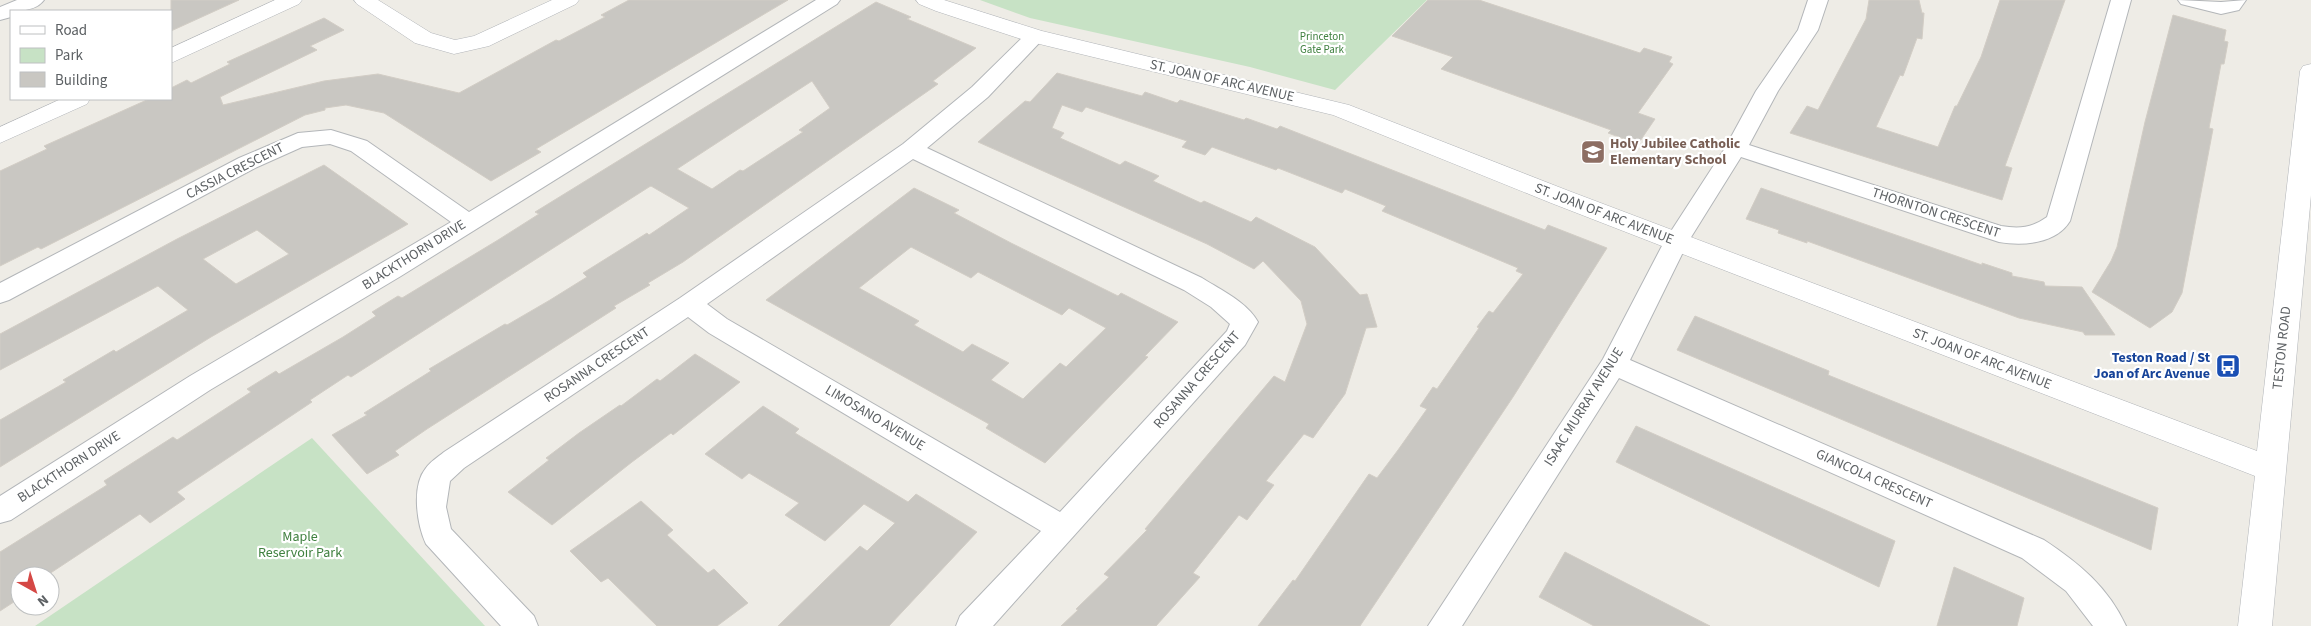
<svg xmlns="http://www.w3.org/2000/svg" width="2311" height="626" font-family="'Source Sans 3',sans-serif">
	<rect width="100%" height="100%" fill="#eeece6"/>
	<g fill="#c7e2c5">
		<path d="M980 0H1427L1335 90 1250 67 1030 18Z"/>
		<path d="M312 438 485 626H35Z"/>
	</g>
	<g fill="#c9c7c2" stroke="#d2cdc5" fill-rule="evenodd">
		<path d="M171 0H239L171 31Z"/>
		<path d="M629 0H788L536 149 541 152 491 181 384 113 346 105 325 108V110L305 115 41 249 38 247 0 266V171L47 149 44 146 149 99H171V88L187 80 191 83 230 64 227 62 324 18 344 30 310 46 317 50 220 97 223 105 324 81 378 74 459 93 556 40 559 41 605 17 601 15Z"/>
		<path d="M1428 0H1479L1640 53 1644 48 1672 57 1669 62 1673 64 1638 113 1655 119 1638 144 1608 133 1611 130 1441 69 1453 57 1392 36Z"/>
		<path d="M1869 0H1919L1922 13H1924L1922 39 1917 38 1903 76 1900 75 1876 127 1938 147 1955 106H1957L1981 57 2000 0H2065L2005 166 2012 168 2002 200 1790 133 1807 106 1818 110 1866 19Z"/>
		<path d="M876 2 911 17 907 19 976 48 933 81 938 84 852 144 683 262 648 283 650 285 614 306 616 308 427 429 395 451 399 455 367 474 332 435 367 415 364 413 431 371 429 369 505 324 507 325 550 300 587 277 583 273 647 233 649 235 689 208 651 186 649 187 351 377 348 375 310 400 312 402 177 492 185 499 150 523 140 514 46 576H20V598L0 611V552L107 485 104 481 173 437 177 440 251 392 247 389 276 371 279 374 343 337 376 316 372 312 398 296 402 298 498 240 539 214 535 212ZM812 81 830 108 799 130 803 132 743 171 740 170 712 189 677 169Z"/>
		<path d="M2173 15 2226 30 2224 41 2228 42 2224 64H2221L2209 128 2213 129 2182 293 2172 312 2150 328 2092 292 2111 261 2117 247 2145 122Z"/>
		<path d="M1057 73 1142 96 1145 92 1177 103 1180 100 1244 120 1246 118 1277 129 1280 126 1545 230 1548 225 1607 248 1513 397 1360 626H1258L1293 580 1295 581 1369 474 1377 478 1398 450 1427 409 1420 406 1433 387 1437 389 1479 328 1477 327 1489 311 1493 313 1523 274 1516 271 1518 268 1382 211 1386 206 1345 189 1342 193 1278 168 1276 170 1212 147 1205 155 1182 147 1187 141 1086 107 1082 112 1062 105 1052 128 1064 133 1060 138 1120 165 1125 161 1159 176 1153 181 1201 203 1204 201 1251 222 1256 217 1315 247 1360 295 1367 294 1377 327 1366 328 1345 394 1313 438 1304 434 1266 481 1274 485 1247 520 1239 515 1193 573 1200 577 1156 626H1061L1078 610 1076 609 1109 577 1104 574 1147 530 1145 529 1274 376 1285 382 1307 324 1301 301 1263 261 1254 269 1207 244 978 142 1025 101 1030 102Z"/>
		<path d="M324 165 408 224 211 337 0 467V420L66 382 63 380 114 350 116 352 188 310 158 286 0 370V334L177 239ZM257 230 289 254 236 284 203 259Z"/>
		<path d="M914 188 959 210 954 213 1011 243 1118 296 1121 293 1178 322 1145 356 1148 357 1045 463 986 428 989 424 766 300ZM911 247 971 278 978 272 1062 315 1069 308 1106 328 1066 367 1060 363 1023 399 991 380 1009 363 972 344 963 352 914 325 919 321 859 288Z"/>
		<path d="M1761 188 1982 265V263L2012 273V276L2044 282 2045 286 2082 287 2115 335H2085L2083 332 2019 318 1807 241V243L1778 233 1779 230 1746 219Z"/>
		<path d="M1695 316 1829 371 1828 375 2158 508 2151 550 1677 350Z"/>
		<path d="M695 354 740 382 673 435 671 433 632 462 552 525 508 492 549 460 546 458 579 433 620 405 621 406 657 379 660 381Z"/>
		<path d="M763 406 799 429 795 433 908 502 916 494 977 532 889 626H778L860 546 867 551 895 523 864 504 825 541 785 515 799 503 749 473 742 479 705 454Z"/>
		<path d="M1636 426 1895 541 1879 587 1616 462Z"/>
		<path d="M641 501 673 530 667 535 708 573 714 569 748 603 717 626H657L608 578 601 582 570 551Z"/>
		<path d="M1565 552 1710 626H1594L1539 597Z"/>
		<path d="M1954 567 2024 598 2017 626H1937Z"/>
	</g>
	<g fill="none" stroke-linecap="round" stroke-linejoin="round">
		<defs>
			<g id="street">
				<path d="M17 0H44C37 10 22 11 11 11V17L0 20V7Z"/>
				<path d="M816 0H840L837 4 401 276 210 390 11 520 0 523V496L190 376 451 222 351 151 330 144 302 147 255 168 9 300 0 303V283L239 158 298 133 331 130 367 141 469 212Z"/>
				<path d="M1808 0H1828L1818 30 1778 91 1749 145 2001 226C2019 229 2032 228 2047 217L2111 0H2131L2070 221C2056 244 2023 246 1999 242L1741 157 1688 242 1630 360 2044 540C2079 563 2108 587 2126 626H2093L2066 591 2022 558 1619 378 1462 626H1428L1603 359 1664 242 1725 148 1756 91 1798 30Z"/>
				<path d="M2178 0 2221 2 2246 0 2239 10 2221 14 2181 4Z"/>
				<path d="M1035 30 1042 32 1045 36 1042 40 988 97 927 148 1202 278C1221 290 1247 302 1258 322L1245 345 993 626H956L960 616 1041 531 709 333 688 317 464 468 450 481 446 507 451 529 534 616 538 626H501L426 544C417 525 411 486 426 468 430 462 438 457 444 452L680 298 903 144 972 87 1028 32ZM913 159 1184 290 1211 307 1230 324 1227 331 1060 512 727 319 707 304Z"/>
			</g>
			<g id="secondary">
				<path d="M275 0H302L299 4 171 63V48Z"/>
				<path d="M354 0H378L431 33 455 40 474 36 552 0H579L576 4 489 46 454 54 415 43 357 4Z"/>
				<path d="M916 0H944L1042 31 1349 105 1569 191 2257 451 2300 71 2303 66 2311 64V195L2272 626H2238L2255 476 1551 203 1333 115 1027 41 936 11 919 4Z"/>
				<path d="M61 99H90L87 104 0 143V127Z"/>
			</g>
		</defs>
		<use href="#street" stroke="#b3b6b9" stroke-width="2"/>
		<use href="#secondary" stroke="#b2b5b9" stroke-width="1"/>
		<use href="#street" fill="#fff" fill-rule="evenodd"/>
		<use href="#secondary" fill="#fff" fill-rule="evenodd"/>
	</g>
	<defs>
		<symbol id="school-square" viewBox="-11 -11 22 22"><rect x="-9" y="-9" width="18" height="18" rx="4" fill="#8d6e63" stroke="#fff"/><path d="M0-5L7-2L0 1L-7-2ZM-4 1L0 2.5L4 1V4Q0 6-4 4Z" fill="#fff"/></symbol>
		<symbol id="bus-square" viewBox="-11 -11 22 22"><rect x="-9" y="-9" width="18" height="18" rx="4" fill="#1a4fb4" stroke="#fff"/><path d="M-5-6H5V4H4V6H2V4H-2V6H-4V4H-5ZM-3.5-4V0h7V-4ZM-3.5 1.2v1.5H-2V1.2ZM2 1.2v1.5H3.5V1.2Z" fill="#fff"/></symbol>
	</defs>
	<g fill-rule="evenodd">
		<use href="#school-square" x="1579" y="138" width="28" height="28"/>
		<use href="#bus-square" x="2214" y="352" width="28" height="28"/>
	</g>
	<g text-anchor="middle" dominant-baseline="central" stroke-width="4.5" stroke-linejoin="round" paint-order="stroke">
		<g font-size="11" fill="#408140" stroke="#fff">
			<text x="1322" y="36">Princeton<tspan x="1322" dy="13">Gate Park</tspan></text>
		</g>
		<g font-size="14" fill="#5d6164" stroke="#fff">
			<text transform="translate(1222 81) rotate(13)">ST. JOAN OF ARC AVENUE</text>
			<text transform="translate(235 171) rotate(-27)">CASSIA CRESCENT</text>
			<text transform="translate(1936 213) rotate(18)">THORNTON CRESCENT</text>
			<text transform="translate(1604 214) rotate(21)">ST. JOAN OF ARC AVENUE</text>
			<text transform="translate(414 255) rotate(-32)">BLACKTHORN DRIVE</text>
			<text transform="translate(2282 348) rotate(-84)">TESTON ROAD</text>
			<text transform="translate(1982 359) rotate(21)">ST. JOAN OF ARC AVENUE</text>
			<text transform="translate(597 365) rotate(-34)">ROSANNA CRESCENT</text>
			<text transform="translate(1197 380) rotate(-49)">ROSANNA CRESCENT</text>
			<text transform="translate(1584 407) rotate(-58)">ISAAC MURRAY AVENUE</text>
			<text transform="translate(875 418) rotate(31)">LIMOSANO AVENUE</text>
			<text transform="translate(69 467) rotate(-33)">BLACKTHORN DRIVE</text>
			<text transform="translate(1874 479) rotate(24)">GIANCOLA CRESCENT</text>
		</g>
		<g font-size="14" font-weight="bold" fill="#785e54" stroke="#fff" text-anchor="start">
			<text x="1610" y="144">Holy Jubilee Catholic<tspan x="1610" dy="16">Elementary School</tspan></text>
		</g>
		<g font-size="14" font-weight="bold" fill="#164399" stroke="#fff" text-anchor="end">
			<text x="2210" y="358">Teston Road / St<tspan x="2210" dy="16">Joan of Arc Avenue</tspan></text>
		</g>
		<g font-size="14" fill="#408140" stroke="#fff">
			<text x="300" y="537">Maple<tspan x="300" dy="16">Reservoir Park</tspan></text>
		</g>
	</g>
	<rect x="10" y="10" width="162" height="90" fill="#ffffff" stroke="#bec0c1"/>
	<rect x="20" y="26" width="25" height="8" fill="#ffffff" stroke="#bec0c1"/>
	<text x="55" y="35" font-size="15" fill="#5d6164">Road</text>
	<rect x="20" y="48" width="25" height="15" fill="#c7e2c5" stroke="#bec0c1"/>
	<text x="55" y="60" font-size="15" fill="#5d6164">Park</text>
	<rect x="20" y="72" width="25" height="15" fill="#c9c7c2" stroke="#bec0c1"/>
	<text x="55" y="85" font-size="15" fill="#5d6164">Building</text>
	<g transform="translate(35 591) rotate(141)"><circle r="24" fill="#ffffff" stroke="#bec0c1"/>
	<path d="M0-4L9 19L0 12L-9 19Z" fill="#d54845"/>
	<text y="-8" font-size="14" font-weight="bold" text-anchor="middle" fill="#5d6164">N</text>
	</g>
</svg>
